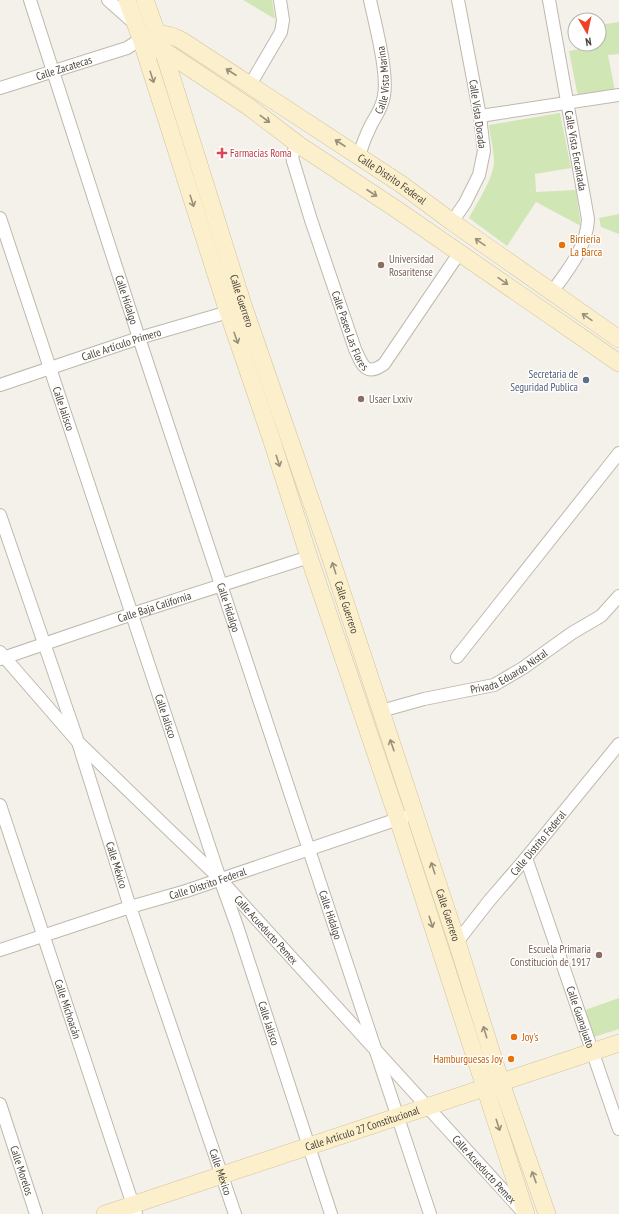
<svg xmlns="http://www.w3.org/2000/svg" width="619" height="1214" font-family="'PT Sans Narrow',sans-serif">
	<rect width="100%" height="100%" fill="#f4f1ea"/>
	<g fill="#d1e6b5">
		<path d="M243 0H272L275 19Z"/>
		<path d="M619 22V54L608 55 615 91 578 97 569 51 601 45 599 25Z"/>
		<path d="M560 113 571 168 535 174 536 192 576 190 581 226 536 202 507 246 469 218C477 203 493 179 494 162 494 150 490 137 489 125Z"/>
		<path d="M619 214V234L601 227 599 218Z"/>
		<path d="M619 998V1029L594 1037 585 1010Z"/>
	</g>
	<g fill="none" stroke-linecap="round" stroke-linejoin="round">
		<defs>
			<g id="street">
				<path id="s1" d="M30 0 139 338 430 1214"/>
				<path d="M108 0 134 23"/>
				<path id="s2" d="M549 0 588 219C587 247 568 270 552 292"/>
				<path d="M250 85 281 32 283 20 280 0"/>
				<path id="s3" d="M0 88 127 48 141 39"/>
				<path d="M480 116 619 95"/>
				<path id="s4" d="M299 145C294 150 291 154 293 161L311 220 355 349C362 365 366 377 384 364L460 252"/>
				<path id="s5" d="M359 156C362 145 366 135 371 125 376 116 381 109 383 100 390 78 375 24 370 0"/>
				<path id="s6" d="M0 218 220 879 237 926 331 1214"/>
				<path d="M452 222 465 203 479 175 484 151 480 116 458 0"/>
				<path id="s7" d="M0 385 139 338 235 310"/>
				<path id="s8" d="M0 515 78 742 130 907 235 1214"/>
				<path id="s9" d="M0 652 78 742 220 879 523 1212"/>
				<path d="M457 657 619 453"/>
				<path id="s10" d="M0 659 132 614 309 557"/>
				<path id="s11" d="M381 711 424 699 494 685 523 668 572 633 601 616 619 596"/>
				<path id="s12" d="M0 805 136 1214"/>
				<path id="s13" d="M526 858 619 1129"/>
				<path id="s14" d="M457 942 489 901 526 858 619 744"/>
				<path id="s15" d="M0 950 130 907 186 891 404 817"/>
				<path id="s16" d="M0 1104 36 1214"/>
			</g>
			<g id="secondary">
				<path d="M127 0 141 39 228 312 271 438 309 557 398 819 526 1214"/>
				<path id="s17" d="M145 0 163 50 244 308 327 547 457 942 501 1083 547 1214"/>
				<path id="s18" d="M147 37C160 32 169 34 181 40L401 184 452 222 619 339"/>
				<path d="M158 50H163L175 58 249 107 299 145 396 209 619 363"/>
				<path id="s19" d="M105 1214 619 1043"/>
			</g>
		</defs>
		<use href="#street" stroke="#bfb9ad" stroke-width="14"/>
		<use href="#secondary" stroke="#d2c39c" stroke-width="18"/>
		<use href="#street" stroke="#fff" stroke-width="12"/>
		<use href="#secondary" stroke="#fcf0cc" stroke-width="17"/>
	</g>
	<defs><path id="oneway-shaft" d="M-6 0H5M1.5-3L5.5 0L1.5 3" fill="none" stroke-width="1.6" stroke-linecap="round" stroke-linejoin="round"/></defs>
	<g stroke="#99907b">
		<use href="#oneway-shaft" transform="translate(231 72) rotate(-147)"/>
		<use href="#oneway-shaft" transform="translate(152 77) rotate(72)"/>
		<use href="#oneway-shaft" transform="translate(265 119) rotate(37)"/>
		<use href="#oneway-shaft" transform="translate(340 143) rotate(-147)"/>
		<use href="#oneway-shaft" transform="translate(372 193) rotate(33)"/>
		<use href="#oneway-shaft" transform="translate(192 201) rotate(72)"/>
		<use href="#oneway-shaft" transform="translate(480 242) rotate(-145)"/>
		<use href="#oneway-shaft" transform="translate(503 281) rotate(35)"/>
		<use href="#oneway-shaft" transform="translate(587 317) rotate(-145)"/>
		<use href="#oneway-shaft" transform="translate(236 338) rotate(71)"/>
		<use href="#oneway-shaft" transform="translate(278 461) rotate(72)"/>
		<use href="#oneway-shaft" transform="translate(334 568) rotate(-108)"/>
		<use href="#oneway-shaft" transform="translate(392 745) rotate(-109)"/>
		<use href="#oneway-shaft" transform="translate(433 868) rotate(-108)"/>
		<use href="#oneway-shaft" transform="translate(431 922) rotate(72)"/>
		<use href="#oneway-shaft" transform="translate(485 1032) rotate(-107)"/>
		<use href="#oneway-shaft" transform="translate(498 1125) rotate(72)"/>
		<use href="#oneway-shaft" transform="translate(534 1177) rotate(-110)"/>
	</g>
	<path fill="#e0444e" stroke="#fff" stroke-width="1.5" d="M220 147h4v4h4v4h-4v4h-4v-4h-4v-4h4z"/>
	<g fill="#e8710a" stroke="#fff" stroke-width="1.5">
		<circle cx="562" cy="245" r="4"/>
		<circle cx="514" cy="1037" r="4"/>
		<circle cx="511" cy="1059" r="4"/>
	</g>
	<g fill="#8d6e63" stroke="#fff" stroke-width="1.5">
		<circle cx="381" cy="265" r="4"/>
		<circle cx="361" cy="399" r="4"/>
		<circle cx="599" cy="955" r="4"/>
	</g>
	<circle fill="#5c6f8a" stroke="#fff" stroke-width="1.5" cx="586" cy="380" r="4"/>
	<g text-anchor="middle" dominant-baseline="central" stroke-width="3" stroke-linejoin="round" paint-order="stroke">
		<g font-size="11" fill="#484238" stroke="#fff">
			<text stroke="none"><textPath href="#s3" startOffset="67">Calle Zacatecas</textPath></text>
			<text stroke="none"><textPath href="#s5" startOffset="81">Calle Vista Marina</textPath></text>
			<text transform="translate(478 114) rotate(82)">Calle Vista Dorada</text>
			<text stroke="none"><textPath href="#s2" startOffset="153">Calle Vista Encantada</textPath></text>
			<text stroke="none"><textPath href="#s18" startOffset="288">Calle Distrito Federal</textPath></text>
			<text stroke="none"><textPath href="#s1" startOffset="315">Calle Hidalgo</textPath></text>
			<text stroke="none"><textPath href="#s17" startOffset="316">Calle Guerrero</textPath></text>
			<text stroke="none"><textPath href="#s4" startOffset="197">Calle Paseo Las Flores</textPath></text>
			<text stroke="none"><textPath href="#s7" startOffset="128">Calle Artículo Primero</textPath></text>
			<text stroke="none"><textPath href="#s6" startOffset="201">Calle Jalisco</textPath></text>
			<text stroke="none"><textPath href="#s10" startOffset="163">Calle Baja California</textPath></text>
			<text stroke="none"><textPath href="#s1" startOffset="639">Calle Hidalgo</textPath></text>
			<text stroke="none"><textPath href="#s17" startOffset="640">Calle Guerrero</textPath></text>
			<text stroke="none"><textPath href="#s11" startOffset="135">Privada Eduardo Nistal</textPath></text>
			<text stroke="none"><textPath href="#s6" startOffset="525">Calle Jalisco</textPath></text>
			<text stroke="none"><textPath href="#s14" startOffset="128">Calle Distrito Federal</textPath></text>
			<text stroke="none"><textPath href="#s8" startOffset="369">Calle México</textPath></text>
			<text stroke="none"><textPath href="#s15" startOffset="218">Calle Distrito Federal</textPath></text>
			<text stroke="none"><textPath href="#s1" startOffset="963">Calle Hidalgo</textPath></text>
			<text stroke="none"><textPath href="#s17" startOffset="964">Calle Guerrero</textPath></text>
			<text stroke="none"><textPath href="#s9" startOffset="385">Calle Acueducto Pemex</textPath></text>
			<text stroke="none"><textPath href="#s12" startOffset="215">Calle Michoacán</textPath></text>
			<text stroke="none"><textPath href="#s13" startOffset="168">Calle Guanajuato</textPath></text>
			<text stroke="none"><textPath href="#s6" startOffset="849">Calle Jalisco</textPath></text>
			<text stroke="none"><textPath href="#s19" startOffset="271">Calle Artículo 27 Constitucional</textPath></text>
			<text stroke="none"><textPath href="#s9" startOffset="709">Calle Acueducto Pemex</textPath></text>
			<text stroke="none"><textPath href="#s16" startOffset="70">Calle Morelos</textPath></text>
			<text stroke="none"><textPath href="#s8" startOffset="693">Calle México</textPath></text>
		</g>
		<g font-size="11" fill="#be3a42" stroke="#fff" text-anchor="start">
			<text x="230" y="153">Farmacias Roma</text>
		</g>
		<g font-size="11" fill="#c56008" stroke="#fff" text-anchor="start">
			<text x="570" y="239">Birrieria<tspan x="570" dy="13">La Barca</tspan></text>
			<text x="522" y="1037">Joy's</text>
			<text x="503" y="1059" text-anchor="end">Hamburguesas Joy</text>
		</g>
		<g font-size="11" fill="#785e54" stroke="#fff" text-anchor="start">
			<text x="389" y="259">Universidad<tspan x="389" dy="13">Rosaritense</tspan></text>
			<text x="369" y="399">Usaer Lxxiv</text>
			<text x="591" y="949" text-anchor="end">Escuela Primaria<tspan x="591" dy="13">Constitucion de 1917</tspan></text>
		</g>
		<g font-size="11" fill="#4e5e75" stroke="#fff" text-anchor="end">
			<text x="578" y="374">Secretaria de<tspan x="578" dy="13">Seguridad Publica</tspan></text>
		</g>
	</g>
	<g transform="translate(587 32) rotate(171)"><circle r="19" fill="#ffffff" stroke="#b6b3af"/>
	<path d="M0-3L7 15L0 10L-7 15Z" fill="#ef4126"/>
	<text y="-6" font-size="11" font-weight="bold" text-anchor="middle" fill="#484238">N</text>
	</g>
</svg>
